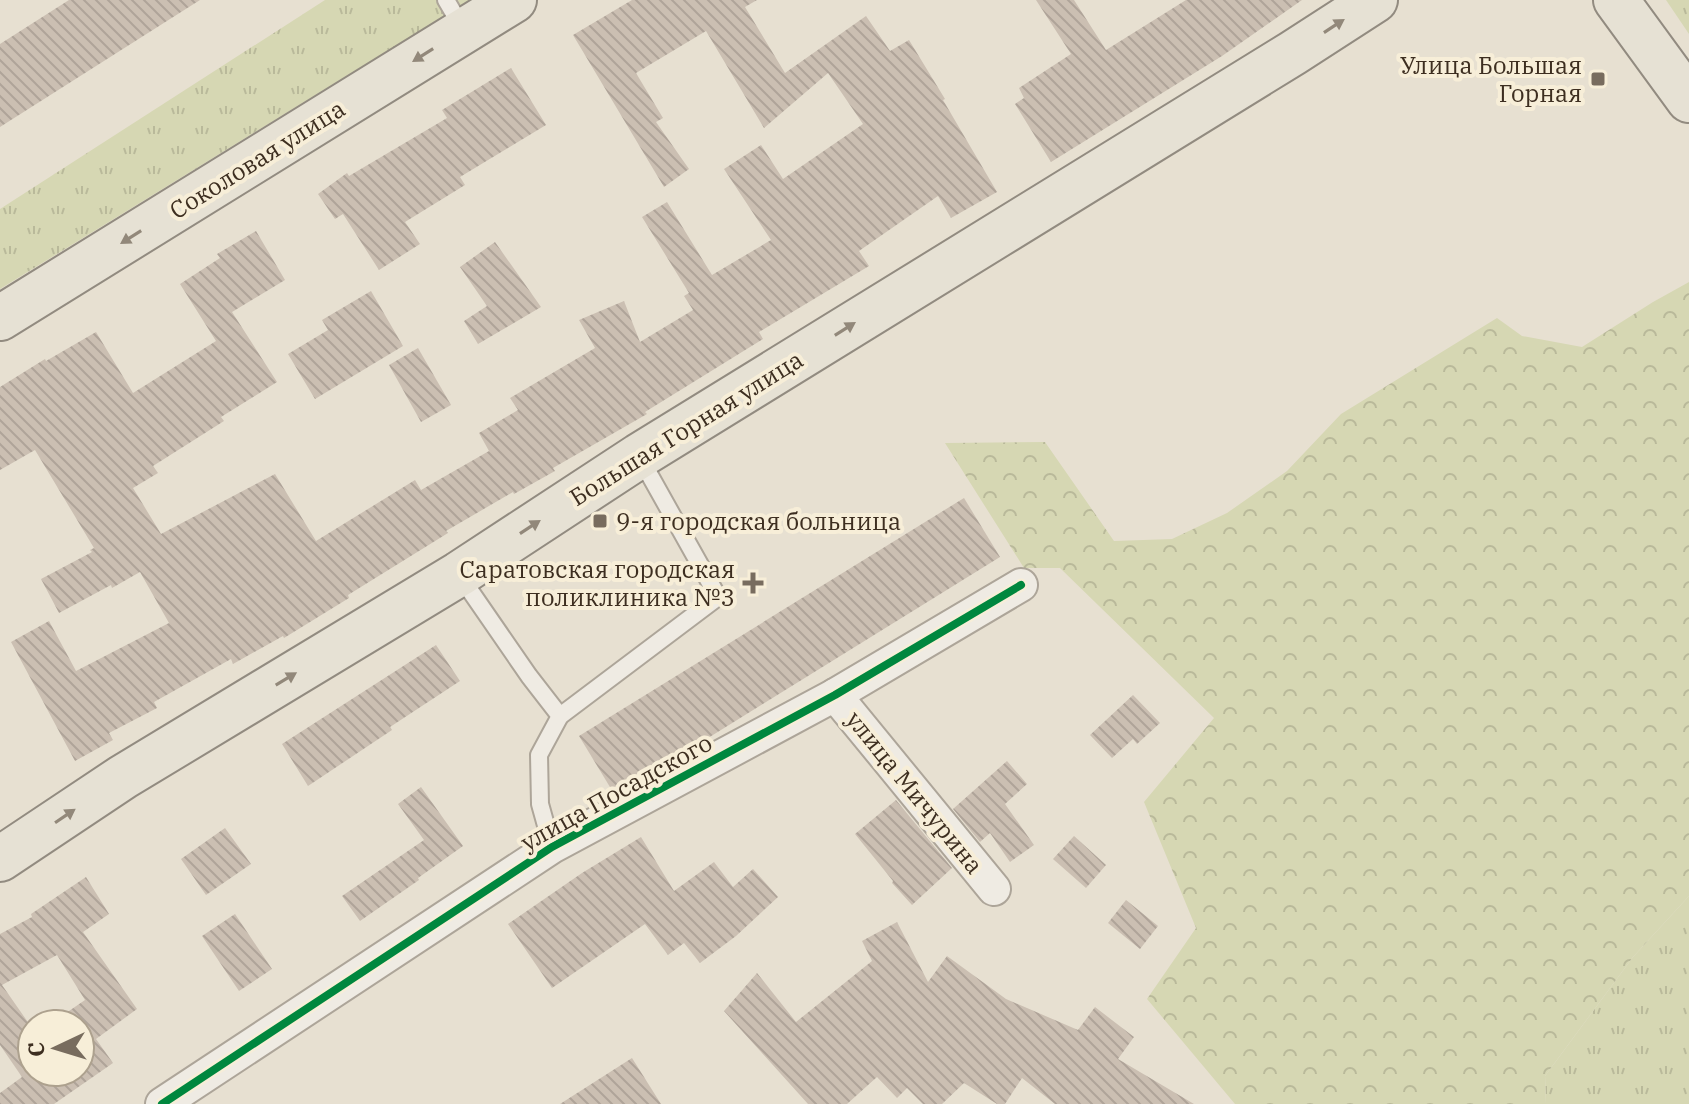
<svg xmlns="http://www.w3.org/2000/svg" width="1689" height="1104" font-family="'IBM Plex Serif',serif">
	<defs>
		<pattern id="grass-tufts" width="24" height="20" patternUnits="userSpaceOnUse" patternTransform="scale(2)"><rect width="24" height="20" fill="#d6d7b3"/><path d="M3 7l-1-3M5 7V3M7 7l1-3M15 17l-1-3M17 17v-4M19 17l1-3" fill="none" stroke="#b9b99a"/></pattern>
		<pattern id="forest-crowns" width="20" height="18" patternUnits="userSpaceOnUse" patternTransform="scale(2)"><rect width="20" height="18" fill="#d6d7b3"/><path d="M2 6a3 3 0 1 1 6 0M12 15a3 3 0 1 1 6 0" fill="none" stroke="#b9b99a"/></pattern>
		<pattern id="building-back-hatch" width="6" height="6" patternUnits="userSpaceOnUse" patternTransform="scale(2)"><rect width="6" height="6" fill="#cbbfb2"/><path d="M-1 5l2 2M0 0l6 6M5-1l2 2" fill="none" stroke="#afa499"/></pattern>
	</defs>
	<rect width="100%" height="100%" fill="#e7e0d1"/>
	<g fill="url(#grass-tufts)">
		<path d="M325 0H470L0 289V209Z"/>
		<path d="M1666 0H1689V34Z"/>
		<path d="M1689 896V1104H1546L1545 1076 1633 957Z"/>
	</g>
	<path fill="url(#forest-crowns)" d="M1689 282V896L1633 957 1545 1076 1546 1104H1235L1147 999 1196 928 1144 802 1214 718 1060 568H1024L945 443 1045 442 1114 541 1172 539 1227 513 1287 471 1341 414 1497 318 1522 336 1582 347 1653 302Z"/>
	<g fill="url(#building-back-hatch)" fill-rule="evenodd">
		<path d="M69 0H200L0 127V44Z"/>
		<path d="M632 0H757L745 7 785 73 866 16 890 51 909 40 945 99 943 100 997 192 951 218 938 196 859 251 869 266 759 332 763 339 645 412 647 414 553 468 555 471 514 494 513 492 446 531 448 533 348 595 349 598 284 638 283 636 233 664 231 659 154 702 157 708 109 733 113 740 75 761 11 642 49 621 76 671 169 623 140 572 112 588 111 585 59 613 41 579 92 552 90 550 94 548 35 450 0 470V387L45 359 46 361 96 332 133 393 216 341 180 284 220 258 217 254 256 231 285 280 232 312 277 382 221 417 224 421 153 466 158 473 133 488 161 534 275 474 316 541 415 480 421 490 489 451 479 433 518 410 510 398 595 348 579 320 624 301 640 342 693 310 684 296 689 293 642 217 667 202 712 275 771 240 724 169 761 145 783 179 863 124 828 73 764 128 706 31 636 73 663 118 656 122 689 169 664 187 573 35Z"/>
		<path d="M1036 0H1074L1106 50 1186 0H1302L1222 56 1051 162 1015 104 1024 98 1019 88 1071 54Z"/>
		<path d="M511 68 546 125 460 177 465 185 405 222 420 244 379 270 343 214 335 219 318 194 347 173 349 176 447 118 442 110Z"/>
		<path d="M495 242 541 307 478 344 464 321 487 306 460 267Z"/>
		<path d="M371 291 403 346 315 399 288 354 328 330 322 320Z"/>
		<path d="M418 348 451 405 421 422 389 365Z"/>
		<path d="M964 498 1000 557 663 766 613 792 579 736Z"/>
		<path d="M436 645 460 681 390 727 392 730 308 786 282 744Z"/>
		<path d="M1133 695 1160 723 1137 744 1133 739 1112 758 1090 735Z"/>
		<path d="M1007 761 1027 784 1005 804 1034 845 1010 862 990 833 980 842 953 809Z"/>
		<path d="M421 787 463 846 418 878 419 880 360 921 342 896 424 840 398 804Z"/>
		<path d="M896 800 952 868 912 905 892 883 893 881 855 834Z"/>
		<path d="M225 828 251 864 206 895 181 859Z"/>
		<path d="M1074 836 1106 865 1086 888 1053 859Z"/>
		<path d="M641 837 674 891 714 862 733 887 753 869 778 897 736 936 700 963 684 943 668 955 645 924 552 988 508 924 582 873Z"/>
		<path d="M86 877 109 914 83 932 137 1009 96 1039 113 1063 54 1104H0V1093L22 1077 0 1045V934L32 917 31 914ZM57 955 85 1000 50 1024H80V1072H32V1028L2 985Z"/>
		<path d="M1126 900 1158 926 1140 949 1108 923Z"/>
		<path d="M235 914 272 969 239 991 202 936Z"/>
		<path d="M897 922 928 982 947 956 1006 999 1078 1030 1095 1007 1134 1037 1118 1059 1194 1104H1055L1022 1078 1005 1104H997L964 1083 942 1104H923L907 1088 897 1098 877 1077 847 1104H808L724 1011 757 973 796 1022 872 961 862 941Z"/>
		<path d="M632 1058 661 1104H560Z"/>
	</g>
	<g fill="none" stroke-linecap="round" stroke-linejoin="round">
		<defs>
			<g id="service">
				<path d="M446 0 463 29"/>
				<path d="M460 576 529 676 560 716 539 755 540 804 552 847"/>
				<path d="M560 716 718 597 639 456"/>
			</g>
			<g id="minor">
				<path d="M835 695 994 889"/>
				<path d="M162 1104 552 847 835 695 1021 585"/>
			</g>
			<g id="primary">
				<path d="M1616 0 1689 100"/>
				<path d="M0 318 514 0"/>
				<path d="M0 859 123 777 459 574 639 456 1293 53 1375 0"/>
			</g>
		</defs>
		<use href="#service" stroke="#ada599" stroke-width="20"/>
		<use href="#minor" stroke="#ada599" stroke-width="36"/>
		<use href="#primary" stroke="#928b80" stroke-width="48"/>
		<use href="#service" stroke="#efebe3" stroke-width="16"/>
		<use href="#minor" stroke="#efebe3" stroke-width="32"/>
		<use href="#primary" stroke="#e6e1d4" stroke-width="44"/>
		<defs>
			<path id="cycleway" d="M162 1104 552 847 835 695 1021 585"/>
		</defs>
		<use href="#cycleway" stroke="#f7eed8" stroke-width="13"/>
		<use href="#cycleway" stroke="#00873e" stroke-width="8"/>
	</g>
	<defs><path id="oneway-solid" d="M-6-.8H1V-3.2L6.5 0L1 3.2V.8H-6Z" transform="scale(2)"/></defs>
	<g fill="#92887a">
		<use href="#oneway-solid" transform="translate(1334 26) rotate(-33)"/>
		<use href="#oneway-solid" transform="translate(423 55) rotate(148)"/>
		<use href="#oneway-solid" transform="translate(131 237) rotate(148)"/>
		<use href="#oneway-solid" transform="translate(845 329) rotate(-32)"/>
		<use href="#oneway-solid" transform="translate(530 527) rotate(-33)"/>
		<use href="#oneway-solid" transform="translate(286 679) rotate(-31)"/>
		<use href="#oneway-solid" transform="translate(65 816) rotate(-34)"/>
	</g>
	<g fill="#786c5e" stroke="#f7eed8" stroke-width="3">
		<rect x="1590" y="71" width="16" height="16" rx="4"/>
		<rect x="592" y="513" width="16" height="16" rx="4"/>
		<path d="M749 571h8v8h8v8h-8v8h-8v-8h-8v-8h8z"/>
	</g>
	<g text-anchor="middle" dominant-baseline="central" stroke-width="8" stroke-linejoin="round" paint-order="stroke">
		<g font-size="24" fill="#3d2e20" stroke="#f7eed8" text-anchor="end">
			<text x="1582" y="65">Улица Большая<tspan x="1582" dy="28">Горная</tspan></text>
			<text x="616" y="521" text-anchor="start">9-я городская больница</text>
			<text x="735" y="569">Саратовская городская<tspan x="735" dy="28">поликлиника №3</tspan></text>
		</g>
		<g font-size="24" fill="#3d2e20" stroke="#f7eed8">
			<text transform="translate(257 159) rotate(-32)">Соколовая улица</text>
			<text transform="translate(686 428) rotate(-32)">Большая Горная улица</text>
			<text transform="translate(616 792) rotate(-29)">улица Посадского</text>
			<text transform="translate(915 792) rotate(51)">улица Мичурина</text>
		</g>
	</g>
	<g transform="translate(56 1048) rotate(266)"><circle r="38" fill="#f7eed8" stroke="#ada18e" stroke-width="2"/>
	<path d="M0-6L14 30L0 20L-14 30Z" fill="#786c5e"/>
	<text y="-12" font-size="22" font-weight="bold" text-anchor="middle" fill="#3d2e20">С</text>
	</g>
</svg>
